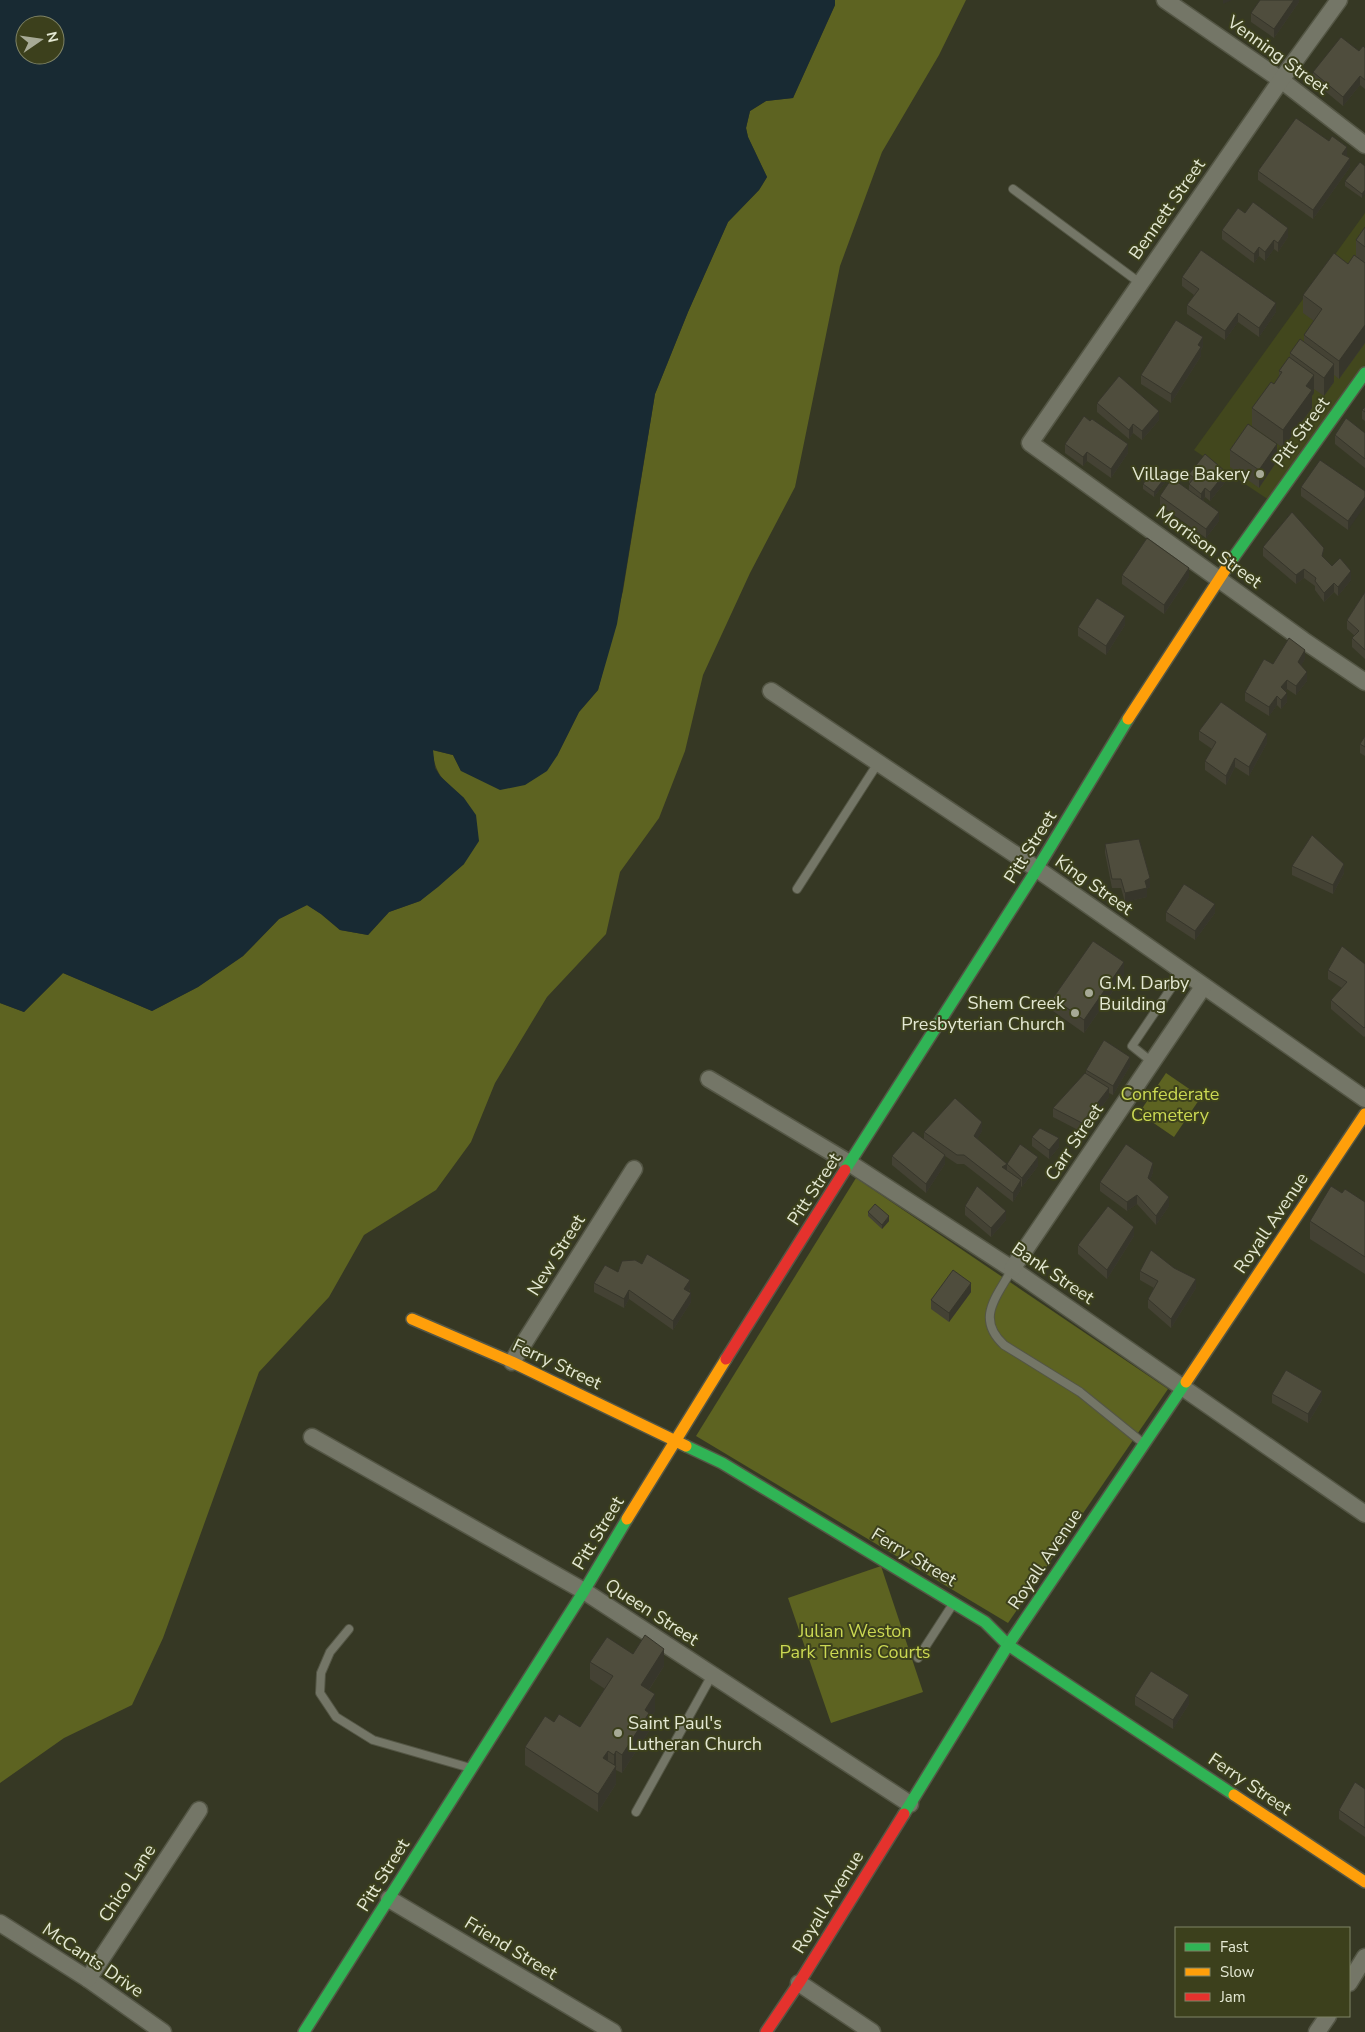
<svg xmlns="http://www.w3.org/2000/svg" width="1365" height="2032" font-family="'Nunito Sans',sans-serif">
	<rect width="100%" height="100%" fill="#363824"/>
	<path fill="#42471d" d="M1365 213V383L1275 504 1194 450Z"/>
	<g fill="#5d6321">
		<path d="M835 0H966L939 55 882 152 840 266 795 487 750 573 703 675 685 751 659 818 620 872 606 934 547 997 495 1083 471 1142 436 1190 364 1235 329 1297 259 1372 163 1638 132 1705 64 1738 0 1783V1003L24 1012 63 973 152 1011 198 987 243 956 279 919 307 905 321 914 340 930 368 935 389 912 420 901 464 864V798C445 781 436 778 432 750L453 755 461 771 557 756 579 712 598 690 623 591 655 394 688 312 728 222 759 190 767 177 748 137 746 128 750 111 766 101 793 98 835 5Z"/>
		<path d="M1166 1073 1201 1097 1174 1137 1139 1113Z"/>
		<path d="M856 1178 1168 1389 1008 1623 696 1436Z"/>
		<path d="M881 1566 923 1692 831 1723 788 1598Z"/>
	</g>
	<path fill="#182a33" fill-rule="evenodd" d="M0 0H835V5L793 98 766 101 750 111 746 128 748 137 767 177 759 190 728 222 688 312 655 394 617 624 598 690 579 712 557 756 547 771 525 785 500 790 461 771 453 755 433 750 435 768 440 776 464 798 476 815 479 841 464 864 438 887 420 901 389 912 368 935 340 930 321 914 307 905 279 919 243 956 198 987 152 1011 63 973 24 1012 0 1003ZM25 25H55V55H25Z"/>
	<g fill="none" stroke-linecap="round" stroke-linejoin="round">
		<defs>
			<g id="lane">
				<path d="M1013 189 1140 283"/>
				<path d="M797 889 878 763"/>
				<path d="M1152 1062 1132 1046 1182 972"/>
				<path d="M1012 1269C997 1297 975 1318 1004 1345L1080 1392 1143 1443"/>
				<path d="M349 1629 330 1652 321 1673 320 1693 336 1717 373 1740 467 1767"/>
				<path d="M918 1658 953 1604"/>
				<path d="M636 1812 712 1675"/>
			</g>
			<g id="street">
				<path d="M1165 0 1281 80 1365 145"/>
				<path d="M1339 0 1281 80 1030 443 1303 640 1365 682"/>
				<path d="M771 691 1037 869 1365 1099"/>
				<path d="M709 1079 851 1164 1012 1269 1365 1514"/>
				<path d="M1012 1269 1203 987"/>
				<path d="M512 1362 634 1169"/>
				<path d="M312 1437 584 1591 910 1804"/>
				<path d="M389 1899 613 2032"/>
				<path d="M0 1923 88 1979 163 2032"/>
				<path d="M88 1979 199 1810"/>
				<path d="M799 1983 872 2032"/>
				<path d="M1349 1983 1365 1957"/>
				<path d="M1317 2032 1328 2016"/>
			</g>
			<g id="fast">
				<path d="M1231 561 1365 373"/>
				<path d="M845 1170 1037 869 1128 719"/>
				<path d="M686 1446 722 1463 985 1622 1008 1645 1234 1795"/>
				<path d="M904 1814 1008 1645 1186 1382"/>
				<path d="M304 2032 584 1591 627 1519"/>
			</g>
			<g id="slow">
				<path d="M1128 719 1231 561"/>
				<path d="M412 1319 512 1362 686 1446"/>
				<path d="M1186 1382 1365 1114"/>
				<path d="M627 1519 726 1359"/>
				<path d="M1234 1795 1365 1882"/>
			</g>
			<g id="jam">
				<path d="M726 1359 845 1170"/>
				<path d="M766 2032 799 1983 904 1814"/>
			</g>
		</defs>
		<use href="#lane" stroke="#545645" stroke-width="10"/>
		<use href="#street" stroke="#545645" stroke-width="19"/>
		<use href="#fast" stroke="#545645" stroke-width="14"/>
		<use href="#slow" stroke="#545645" stroke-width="14"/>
		<use href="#jam" stroke="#545645" stroke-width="14"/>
		<use href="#lane" stroke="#747667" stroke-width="8"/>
		<use href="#street" stroke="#747667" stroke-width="16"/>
		<use href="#fast" stroke="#30b455" stroke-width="11"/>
		<use href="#slow" stroke="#ff9f0a" stroke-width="11"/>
		<use href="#jam" stroke="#e5322d" stroke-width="11"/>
	</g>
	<g fill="#444234">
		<path d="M1299 0V2L1274 38 1251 22V13Z"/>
		<path d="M1365 48V89L1360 85 1343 106 1313 81V72Z"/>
		<path d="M1347 156V157L1350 167 1313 219 1258 180V171Z"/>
		<path d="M1365 166 1362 198 1345 186V181Z"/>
		<path d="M1245 213 1288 237 1278 252 1274 249 1265 261 1259 256 1254 263 1222 239V230Z"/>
		<path d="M1365 227V343L1339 379 1334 375V382L1324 396 1314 389V393L1312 396V408L1283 448 1252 426V408L1274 384 1279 376V371L1290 357V353L1304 342V335L1314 321 1303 313V295L1348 264 1356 256V240Z"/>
		<path d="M1182 277 1276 312 1259 337 1238 322 1225 340 1187 314V305L1194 295 1182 286Z"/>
		<path d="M1203 346 1201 350V356L1171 403 1141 384V375Z"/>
		<path d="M1097 403 1159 420 1142 440 1133 433 1129 439 1097 412Z"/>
		<path d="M1365 407V421L1362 419V410Z"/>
		<path d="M1365 433V468L1335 444V435Z"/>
		<path d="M1065 444 1128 453 1111 478 1087 461 1083 466 1065 453Z"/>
		<path d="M1230 450 1277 461 1259 488 1230 467Z"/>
		<path d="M1189 474 1226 481 1210 501 1205 497 1203 500 1219 521 1206 538 1160 505V496L1189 490V484L1190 483H1189Z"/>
		<path d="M1166 481 1154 497 1143 489V484Z"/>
		<path d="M1301 487 1365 491 1348 530 1301 496Z"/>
		<path d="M1263 547 1324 557V558L1332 566 1351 580 1338 596 1334 592 1324 602 1315 590V586L1304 578 1296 584 1263 556Z"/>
		<path d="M1122 575 1189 577 1164 614 1122 584Z"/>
		<path d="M1365 592V659L1352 647V638L1355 636 1347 629V620Z"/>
		<path d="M1125 625 1106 655 1078 636V627Z"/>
		<path d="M1305 659 1301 665 1307 681 1296 695 1287 689 1285 691 1287 702 1281 709 1277 705 1269 716 1245 701V692L1273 664Z"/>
		<path d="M1199 731 1267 743 1249 776 1235 767 1226 785 1205 770V761L1212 749 1199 740Z"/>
		<path d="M1365 736V756L1360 753V744Z"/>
		<path d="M1105 844 1150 887 1147 889V897L1125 902 1121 888H1112L1105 853Z"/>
		<path d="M1292 866 1344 873 1333 894 1292 875Z"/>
		<path d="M1166 912 1215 913 1195 940 1166 921Z"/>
		<path d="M1365 964V1036L1364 1037 1331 1009V1000L1342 988 1328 979V970Z"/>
		<path d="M1124 975 1084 1033 1053 1011V998Z"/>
		<path d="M1130 1066 1113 1095 1109 1093V1097L1082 1132 1053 1117V1108L1086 1074V1070Z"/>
		<path d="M982 1131 977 1139 1007 1164 1038 1166 1022 1187 1021 1186V1189L1013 1202 964 1164H957L945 1156V1164L926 1193 892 1165V1156L924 1139V1132Z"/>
		<path d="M1032 1137 1059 1147 1049 1159 1032 1146Z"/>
		<path d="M1153 1172 1150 1180 1169 1206 1156 1225 1137 1204 1127 1211 1100 1191V1182Z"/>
		<path d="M1342 1193 1365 1202V1274L1310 1239V1221Z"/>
		<path d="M965 1206 1006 1220 991 1237 965 1215Z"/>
		<path d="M868 1212 889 1221 882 1229 868 1216Z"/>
		<path d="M1134 1236 1107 1279 1078 1254V1245Z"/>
		<path d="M1174 1268 1196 1288 1171 1328 1148 1308V1299L1154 1288 1140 1280V1271Z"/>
		<path d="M618 1272 690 1289 689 1292 691 1302 673 1330 629 1299 624 1308 594 1292V1283Z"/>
		<path d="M971 1292 949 1322 931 1309V1300Z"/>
		<path d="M1272 1394 1322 1400 1308 1423 1272 1403Z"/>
		<path d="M633 1654 664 1666 649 1690 655 1711 649 1721V1731L622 1773 616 1770V1784L598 1812 525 1765V1747L554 1722 580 1727 605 1689 590 1679V1662Z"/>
		<path d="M1135 1696 1189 1704 1173 1729 1135 1705Z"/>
		<path d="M1365 1789V1837L1339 1819V1810Z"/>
	</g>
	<g fill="#37362b">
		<path d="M1223 0H1232L1223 4Z"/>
		<path d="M1294 0H1299V2L1274 38V29Z"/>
		<path d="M1360 76V85L1343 106V97Z"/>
		<path d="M1347 147V156L1342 163V154Z"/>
		<path d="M1350 158V167L1313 219V210Z"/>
		<path d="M1365 190V194L1362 198V194Z"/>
		<path d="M1288 228V237L1278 252V243Z"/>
		<path d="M1274 240V249L1265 261V252Z"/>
		<path d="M1259 247V256L1254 263V254Z"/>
		<path d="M1276 303V312L1259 337V328Z"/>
		<path d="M1238 313V322L1225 340V331Z"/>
		<path d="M1365 325V343L1339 379V361Z"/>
		<path d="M1203 337V346L1201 350V356L1171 403V394Z"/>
		<path d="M1334 364V382L1324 396V378Z"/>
		<path d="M1314 375V393L1312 396V408L1283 448V430L1306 386Z"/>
		<path d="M1159 411V420L1142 440V431Z"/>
		<path d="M1133 424V433L1129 439V430Z"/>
		<path d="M1128 444V453L1111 478V469Z"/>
		<path d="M1277 444V461L1259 488V470Z"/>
		<path d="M1087 452V461L1083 466V457Z"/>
		<path d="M1226 472V481L1210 501V492Z"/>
		<path d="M1166 476V481L1154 497V492Z"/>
		<path d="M1205 488V497L1201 503V494Z"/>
		<path d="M1365 497V506L1348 530V521Z"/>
		<path d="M1219 512V521L1206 538V529Z"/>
		<path d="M1189 568V577L1164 614V605Z"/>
		<path d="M1304 569V578L1296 584V575Z"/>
		<path d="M1351 571V580L1338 596V587Z"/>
		<path d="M1334 583V592L1324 602V593Z"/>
		<path d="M1125 616V625L1106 655V646Z"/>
		<path d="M1305 650V659L1298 671V662Z"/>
		<path d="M1307 672V681L1296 695V686Z"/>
		<path d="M1287 680V689L1281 696V687Z"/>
		<path d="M1287 693V702L1281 709V700Z"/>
		<path d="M1277 696V705L1269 716V707Z"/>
		<path d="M1267 734V743L1249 776V767Z"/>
		<path d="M1235 758V767L1226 785V776Z"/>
		<path d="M1344 864V873L1333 894V885Z"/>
		<path d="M1150 878V887L1147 889V897L1125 902V893Z"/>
		<path d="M1215 904V913L1195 940V931Z"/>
		<path d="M1124 962V975L1084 1033V1020Z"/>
		<path d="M1130 1057V1066L1113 1095V1086Z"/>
		<path d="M1109 1088V1097L1082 1132V1123Z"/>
		<path d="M982 1122V1131L974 1145V1136Z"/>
		<path d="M1059 1138V1147L1049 1159V1150Z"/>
		<path d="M945 1155V1164L926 1193V1184Z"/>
		<path d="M1038 1157V1166L1022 1187V1178Z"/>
		<path d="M1153 1163V1172L1148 1187V1178Z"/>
		<path d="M1007 1164V1173L1002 1167Z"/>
		<path d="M1021 1180V1189L1013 1202V1193Z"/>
		<path d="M1137 1195V1204L1127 1211V1202Z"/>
		<path d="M1169 1197V1206L1156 1225V1216Z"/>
		<path d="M1006 1211V1220L991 1237V1228Z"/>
		<path d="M889 1216V1221L882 1229V1225Z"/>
		<path d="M1134 1227V1236L1107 1279V1270Z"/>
		<path d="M1196 1279V1288L1171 1328V1319Z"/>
		<path d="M690 1280V1289L684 1298V1289Z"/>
		<path d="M971 1283V1292L949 1322V1313Z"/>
		<path d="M629 1290V1299L624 1308V1299Z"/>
		<path d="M691 1293V1302L673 1330V1321Z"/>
		<path d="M1322 1391V1400L1308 1423V1414Z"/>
		<path d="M664 1649V1666L641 1702V1685Z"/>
		<path d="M655 1694V1711L649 1721V1731L622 1773V1755L645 1710Z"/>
		<path d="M1189 1695V1704L1173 1729V1720Z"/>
		<path d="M608 1751V1769L603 1758Z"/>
		<path d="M616 1751V1784L598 1812V1794L614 1770V1755Z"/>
	</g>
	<g fill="#4f4d3d" stroke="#37362b">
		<path d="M1260 0H1294L1274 29 1251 13Z"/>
		<path d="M1341 37 1359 51 1363 46 1365 48V80L1360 76 1343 97 1313 72Z"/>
		<path d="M1296 118 1329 141 1332 136 1347 147 1342 154 1350 158 1313 210 1258 171Z"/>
		<path d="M1360 162 1365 166V190L1362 194 1345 181Z"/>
		<path d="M1253 202 1288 228 1278 243 1274 240 1265 252 1259 247 1254 254 1222 230 1238 208 1245 213Z"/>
		<path d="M1365 227V247L1356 240Z"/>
		<path d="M1201 250 1276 303 1259 328 1238 313 1225 331 1187 305 1199 289 1182 277Z"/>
		<path d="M1334 253 1348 264 1354 255 1365 263V325L1339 361 1304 335 1322 309 1303 295Z"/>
		<path d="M1176 320 1203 337 1198 345 1201 347 1171 394 1141 375Z"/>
		<path d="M1300 339 1334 364 1324 378 1290 353Z"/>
		<path d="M1289 357 1314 375 1306 386 1312 390 1283 430 1252 408 1271 382 1274 384 1282 372 1279 371Z"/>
		<path d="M1119 376 1159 411 1142 431 1133 424 1129 430 1097 403Z"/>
		<path d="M1365 407V412L1362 410Z"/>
		<path d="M1084 416 1090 421 1092 419 1128 444 1111 469 1087 452 1083 457 1065 444Z"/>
		<path d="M1346 418 1365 433V459L1335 435Z"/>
		<path d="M1248 424 1277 444 1259 470 1230 450Z"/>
		<path d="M1205 454 1226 472 1210 492 1205 488 1201 494 1189 484 1194 478 1189 474Z"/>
		<path d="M1320 460 1365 491V497L1348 521 1301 487Z"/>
		<path d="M1154 468 1166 476 1154 492 1143 484Z"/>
		<path d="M1172 478 1219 512 1206 529 1160 496Z"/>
		<path d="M1292 512 1324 548 1322 556 1332 566 1340 558 1351 571 1338 587 1334 583 1324 593 1315 581 1316 578 1304 569 1296 575 1263 547Z"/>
		<path d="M1147 538 1189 568 1164 605 1122 575Z"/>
		<path d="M1365 592V650L1352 638 1359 631 1347 620Z"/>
		<path d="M1097 598 1125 616 1106 646 1078 627Z"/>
		<path d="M1289 638 1305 650 1298 662 1307 672 1296 686 1287 680 1281 687 1287 693 1281 700 1277 696 1269 707 1245 692 1264 659 1273 664Z"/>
		<path d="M1221 702 1267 734 1249 767 1235 758 1226 776 1205 761 1216 742 1199 731Z"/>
		<path d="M1365 736V747L1360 744Z"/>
		<path d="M1312 835 1344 864 1333 885 1292 866Z"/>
		<path d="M1139 839 1150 878 1145 881 1147 888 1125 893 1121 879H1112L1105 844Z"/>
		<path d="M1184 884 1215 904 1195 931 1166 912Z"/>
		<path d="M1093 941 1124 962 1084 1020 1053 998Z"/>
		<path d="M1342 946 1365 964V1027L1364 1028 1331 1000 1347 982 1328 970Z"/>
		<path d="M1104 1040 1130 1057 1113 1086 1086 1070Z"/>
		<path d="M1085 1073 1109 1088 1082 1123 1053 1108Z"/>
		<path d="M955 1098 982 1122 974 1136 1007 1164 1002 1167 1021 1180 1013 1193 964 1155H957L924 1132Z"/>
		<path d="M1040 1128 1059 1138 1049 1150 1032 1137Z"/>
		<path d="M913 1131 945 1155 926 1184 892 1156Z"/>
		<path d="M1020 1144 1038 1157 1022 1178 1007 1164Z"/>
		<path d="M1126 1144 1153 1163 1148 1178 1169 1197 1156 1216 1137 1195 1127 1202 1100 1182Z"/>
		<path d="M977 1186 1006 1211 991 1228 965 1206Z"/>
		<path d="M1331 1186 1342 1193 1345 1189 1365 1202V1257L1310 1221Z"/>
		<path d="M875 1204 889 1216 882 1225 868 1212Z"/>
		<path d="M1108 1206 1134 1227 1107 1270 1078 1245Z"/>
		<path d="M1151 1250 1174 1268 1196 1279 1171 1319 1148 1299 1158 1281 1140 1271Z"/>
		<path d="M647 1254 690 1280 684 1289 691 1293 673 1321 629 1290 624 1299 594 1283 605 1265 618 1272 622 1261 635 1260 642 1264Z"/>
		<path d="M953 1270 971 1283 949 1313 931 1300Z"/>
		<path d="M1286 1370 1322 1391 1308 1414 1272 1394Z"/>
		<path d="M645 1635 664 1649 641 1685 655 1694 645 1710 649 1713 622 1755 616 1751 614 1755 608 1751 603 1758 616 1766 598 1794 525 1747 545 1716 554 1722 559 1714 580 1727 613 1676 590 1662 607 1637 633 1654Z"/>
		<path d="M1151 1671 1189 1695 1173 1720 1135 1696Z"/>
		<path d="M1355 1782 1365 1789V1828L1339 1810Z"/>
	</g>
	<g fill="#a7aa96" stroke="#3c401c" stroke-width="2">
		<circle cx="1260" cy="474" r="5"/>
		<circle cx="1089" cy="993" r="5"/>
		<circle cx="1075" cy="1013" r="5"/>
		<circle cx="618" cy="1733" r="5"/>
	</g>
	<g text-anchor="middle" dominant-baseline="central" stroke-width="4" stroke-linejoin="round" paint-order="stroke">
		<g font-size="18" fill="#e4e8d3" stroke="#3c401c">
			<text transform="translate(1278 55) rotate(36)">Venning Street</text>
			<text transform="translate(1167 209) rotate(-55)">Bennett Street</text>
			<text transform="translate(1301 432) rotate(-54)">Pitt Street</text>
			<text transform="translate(1209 547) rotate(36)">Morrison Street</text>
			<text transform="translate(1030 847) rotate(-58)">Pitt Street</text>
			<text transform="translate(1094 885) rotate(35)">King Street</text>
			<text transform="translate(1074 1142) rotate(-56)">Carr Street</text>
			<text transform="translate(814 1189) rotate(-57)">Pitt Street</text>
			<text transform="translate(1271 1223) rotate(-56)">Royall Avenue</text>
			<text transform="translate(556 1255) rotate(-58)">New Street</text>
			<text transform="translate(1053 1273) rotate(34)">Bank Street</text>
			<text transform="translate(557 1364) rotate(25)">Ferry Street</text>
			<text transform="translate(598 1533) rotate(-59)">Pitt Street</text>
			<text transform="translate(914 1557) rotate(31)">Ferry Street</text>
			<text transform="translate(1045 1559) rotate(-56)">Royall Avenue</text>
			<text transform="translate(652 1612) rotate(33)">Queen Street</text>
			<text transform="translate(1250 1784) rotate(34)">Ferry Street</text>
			<text transform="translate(383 1875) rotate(-58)">Pitt Street</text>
			<text transform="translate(127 1883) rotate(-57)">Chico Lane</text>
			<text transform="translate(828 1902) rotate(-58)">Royall Avenue</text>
			<text transform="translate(511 1948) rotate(31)">Friend Street</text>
			<text transform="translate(93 1960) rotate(34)">McCants Drive</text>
		</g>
		<g font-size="18" fill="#e4e8d3" stroke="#3c401c" text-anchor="end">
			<text x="1250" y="474">Village Bakery</text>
			<text x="1099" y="983" text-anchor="start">G.M. Darby<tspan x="1099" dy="21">Building</tspan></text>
			<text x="1065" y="1003">Shem Creek<tspan x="1065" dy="21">Presbyterian Church</tspan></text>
			<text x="628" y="1723" text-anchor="start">Saint Paul's<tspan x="628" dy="21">Lutheran Church</tspan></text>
		</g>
		<g font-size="18" fill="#cbd853" stroke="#3c401c">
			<text x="1170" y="1094">Confederate<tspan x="1170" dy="21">Cemetery</tspan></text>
			<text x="855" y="1631">Julian Weston<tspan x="855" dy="21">Park Tennis Courts</tspan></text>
		</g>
	</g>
	<rect x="1175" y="1927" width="175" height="90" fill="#3c401c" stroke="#7f8365"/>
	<rect x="1185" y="1943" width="25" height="8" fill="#30b455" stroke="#7f8365"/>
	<text x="1220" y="1952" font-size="15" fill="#e4e8d3">Fast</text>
	<rect x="1185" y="1968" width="25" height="8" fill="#ff9f0a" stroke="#7f8365"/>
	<text x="1220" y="1977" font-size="15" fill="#e4e8d3">Slow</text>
	<rect x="1185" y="1993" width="25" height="8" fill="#e5322d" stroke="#7f8365"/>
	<text x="1220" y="2002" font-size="15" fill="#e4e8d3">Jam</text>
	<g transform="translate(40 40) rotate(77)"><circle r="24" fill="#3c401c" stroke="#7f8365"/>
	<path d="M0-4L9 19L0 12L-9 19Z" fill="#a7aa96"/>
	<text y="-8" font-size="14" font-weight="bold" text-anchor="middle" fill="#e4e8d3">N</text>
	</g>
</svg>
